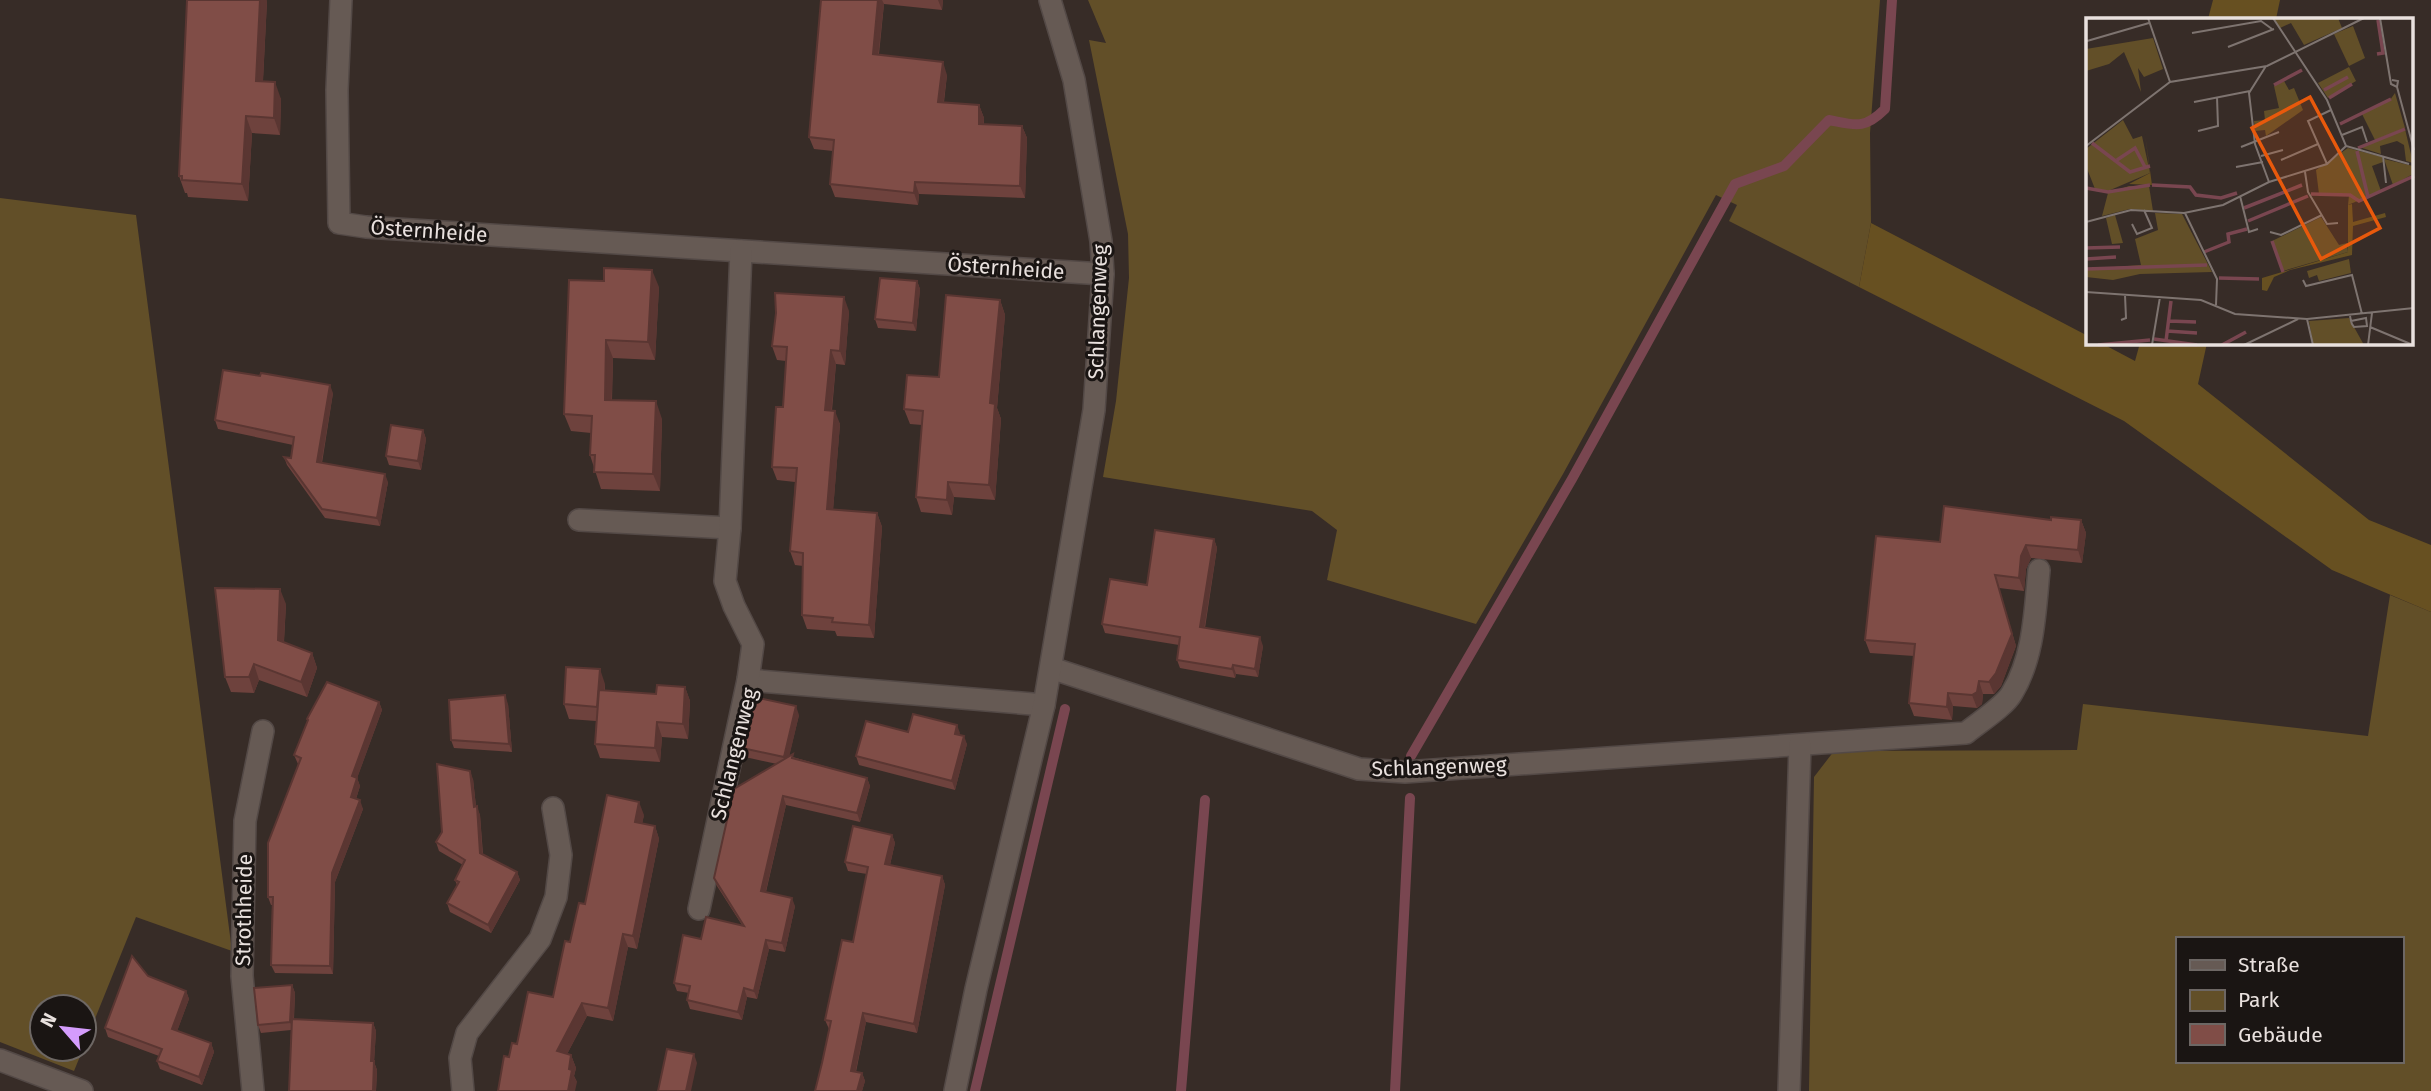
<svg xmlns="http://www.w3.org/2000/svg" width="2431" height="1091" font-family="'Fira Sans',sans-serif">
	<rect width="100%" height="100%" fill="#372c27"/>
	<g fill="#624f28" fill-rule="evenodd">
		<path d="M1088 0H1880L1870 133 1871 223 1859 287 1729 221 1737 205 1716 195 1563 474 1476 624 1327 580 1337 530 1312 511 1103 477 1116 401 1129 278 1128 234 1089 40 1106 43Z"/>
		<path d="M0 198 136 215 232 951 136 917 84 1046V1007H42V1049H83L74 1071 0 1042Z"/>
		<path d="M2390 595 2431 612V1091H1809L1814 777 1834 751 2077 750 2083 704 2368 736ZM2177 939H2401V1061H2177Z"/>
	</g>
	<g fill="#675021">
		<path d="M2213 0H2280L2276 19H2208Z"/>
		<path d="M1871 223 2088 336V343H2101L2135 361 2140 343H2207L2198 384 2369 520 2431 545V612L2332 570 2124 421 1859 287Z"/>
	</g>
	<g fill="none" stroke-linecap="round" stroke-linejoin="round">
		<g stroke="#794650" stroke-width="10">
			<path d="M1411 756 1572 479 1735 184 1784 166 1829 120C1855 125 1864 130 1885 109L1892 0"/>
			<path d="M975 1091 1065 709"/>
			<path d="M1181 1091 1205 800"/>
			<path d="M1395 1091 1410 798"/>
		</g>
		<defs>
			<g id="minor">
				<path d="M341 0 337 90 339 223 366 227 1103 274"/>
				<path d="M579 520 730 528"/>
				<path d="M1051 668 1359 769 1405 772 1966 733C1978 723 2005 706 2012 693 2034 657 2035 611 2039 570"/>
				<path d="M748 680 1044 705"/>
				<path d="M699 909 748 680 753 644 734 606 725 581 730 528 741 251"/>
				<path d="M0 1060 82 1091"/>
				<path d="M253 1091 242 976 245 821 263 731"/>
				<path d="M463 1091 460 1058 467 1033 540 939 556 897 561 855 553 808"/>
				<path d="M955 1091 976 989 1044 705 1094 410 1103 274 1101 241 1074 80 1050 0"/>
				<path d="M1789 1091 1800 745"/>
			</g>
		</defs>
		<use href="#minor" stroke="#534946" stroke-width="24"/>
		<use href="#minor" stroke="#665a54" stroke-width="21"/>
	</g>
	<g fill="#6e423d">
		<path d="M187 0H266L267 1 263 81 281 99 280 135 252 133 248 201 188 197 187 193H185L179 176Z"/>
		<path d="M821 0H943L942 10 884 4 879 54 947 75 944 102 979 105 984 118V124L1022 126 1027 138 1025 198 919 194 918 205 835 197 830 184 833 151 814 149 809 137Z"/>
		<path d="M604 281 659 287 655 360 613 358 612 400 662 419 660 491 601 489 590 455 591 433 571 431 564 414Z"/>
		<path d="M917 281 920 289 916 331 878 328 875 319Z"/>
		<path d="M1000 300 1005 315 997 408 1001 419 995 500 954 497 952 515 921 512 916 497 922 425 910 424 904 409 939 377Z"/>
		<path d="M849 311 845 365 836 364 832 410 840 424 833 510 877 513 882 527 874 638 837 636 835 631 807 629 802 615 803 566 795 565 790 551 795 482 777 480 772 467 783 407 786 361 777 360 772 346Z"/>
		<path d="M333 393 322 463 388 482 380 526 325 518 287 465 284 457 291 458 293 445 218 429 215 420Z"/>
		<path d="M423 430 426 439 421 470 389 465 386 456Z"/>
		<path d="M2051 520H2081L2086 533 2082 563 2031 558 2026 569 2024 591 1999 588 2016 646 2001 686 1994 694H1983L1982 704 1977 708 1953 706 1952 720 1914 716 1909 703 1914 656 1870 653 1865 640 1940 542Z"/>
		<path d="M1214 539 1217 548 1205 628 1263 646 1258 677 1236 674 1235 678 1180 668 1177 660 1179 645 1105 633 1102 624 1147 585Z"/>
		<path d="M286 604 284 642 312 653 317 668 307 697 259 680 254 693 231 692 225 677Z"/>
		<path d="M605 684V691L656 694 685 687 690 701 688 739 662 737 660 762 600 758 595 744 596 721 569 719 564 704Z"/>
		<path d="M379 702 382 710 357 778 360 786 356 799 363 809 335 882 333 974 275 973 271 965 272 905H271L268 897 298 764 294 755 308 722 307 719Z"/>
		<path d="M508 704 512 752 454 748 451 740Z"/>
		<path d="M799 715 789 756 867 778 870 786 860 822 786 805 766 892 795 906 785 952 769 949 757 999 747 997 742 1020 690 1009 687 1000 689 993 677 991 674 983 701 939 742 925 717 886 714 878 777 764 745 757 742 748Z"/>
		<path d="M957 725 959 735 967 744 955 790 859 765 856 756 908 732Z"/>
		<path d="M473 779 476 807 480 815 483 854 517 872 520 880 491 933 450 912 447 903 457 885 455 880 463 865 439 851 436 842Z"/>
		<path d="M644 815 642 823 655 826 659 839 637 949 628 947 613 1021 587 1016 567 1054 571 1055 576 1068 574 1076 577 1082 509 1057 553 997 570 942 585 904Z"/>
		<path d="M892 835 895 843 890 865 942 876 945 885 917 1033 866 1022 856 1072 862 1073 865 1081 862 1091H815L822 1063 829 1029 825 1020 853 942 867 874 848 871 845 862Z"/>
		<path d="M148 976 186 991 189 999 177 1031 211 1043 214 1052 202 1085 160 1069 157 1061 159 1056 108 1037 105 1028Z"/>
		<path d="M292 985 295 993 294 1019 373 1023 376 1031 374 1062 377 1070 376 1091H289L291 1030 261 1033 258 1025Z"/>
	</g>
	<g fill="#5a3632">
		<path d="M260 0H266L267 1 262 98 256 81Z"/>
		<path d="M878 0H882L884 4 877 66 873 54Z"/>
		<path d="M938 0H943L942 10Z"/>
		<path d="M943 62 947 75 942 114 938 102Z"/>
		<path d="M275 82 281 99 280 135 274 118Z"/>
		<path d="M979 105 984 118 983 137 979 124Z"/>
		<path d="M246 116 252 133 248 201 242 184Z"/>
		<path d="M1022 126 1027 138 1025 198 1020 186Z"/>
		<path d="M915 182 919 194 918 205 914 193Z"/>
		<path d="M652 270 659 287 655 360 648 342Z"/>
		<path d="M917 281 920 289 916 331 913 323Z"/>
		<path d="M844 297 849 311 845 365 840 351Z"/>
		<path d="M1000 300 1005 315 997 408 1001 419 995 500 989 485 990 403Z"/>
		<path d="M606 340 613 358 611 417 605 400Z"/>
		<path d="M831 350 836 364 830 424 825 410Z"/>
		<path d="M330 385 333 393 320 471 317 462Z"/>
		<path d="M656 401 662 419 660 491 653 474Z"/>
		<path d="M835 411 840 424 832 523 827 509Z"/>
		<path d="M423 430 426 439 421 470 418 461Z"/>
		<path d="M385 474 388 482 380 526 377 518Z"/>
		<path d="M948 482 954 497 952 515 947 500Z"/>
		<path d="M877 513 882 527 874 638 869 625Z"/>
		<path d="M2081 520 2086 533 2082 563 2078 550Z"/>
		<path d="M1214 539 1217 548 1203 636 1200 627Z"/>
		<path d="M2026 545 2031 558 2026 569 2024 591 2019 578 2021 556Z"/>
		<path d="M1995 575 2016 646 2001 686 1994 694 1989 682Z"/>
		<path d="M280 589 286 604 283 655 278 640Z"/>
		<path d="M1260 637 1263 646 1258 677 1255 669Z"/>
		<path d="M312 653 317 668 307 697 301 682Z"/>
		<path d="M254 664 259 680 254 693 249 677Z"/>
		<path d="M1233 665 1236 674 1235 678 1232 669Z"/>
		<path d="M600 669 605 684 602 722 597 707Z"/>
		<path d="M1979 681 1983 694 1982 704 1977 708 1972 695Z"/>
		<path d="M685 687 690 701 688 739 683 724Z"/>
		<path d="M1948 693 1953 706 1952 720 1947 707Z"/>
		<path d="M505 695 508 704 512 752 509 744Z"/>
		<path d="M379 702 382 710 355 784 352 776Z"/>
		<path d="M796 706 799 715 787 766 784 757Z"/>
		<path d="M657 722 662 737 660 762 655 748Z"/>
		<path d="M957 725 960 733 958 742 955 734Z"/>
		<path d="M964 736 967 744 955 790 952 781Z"/>
		<path d="M470 771 473 779 477 815 474 807Z"/>
		<path d="M357 778 360 786 354 805 351 797Z"/>
		<path d="M867 778 870 786 860 822 857 813Z"/>
		<path d="M783 796 786 805 764 899 761 891Z"/>
		<path d="M360 800 363 809 335 882 333 974 330 966 332 873Z"/>
		<path d="M639 802 644 815 640 835 635 822Z"/>
		<path d="M477 806 480 815 483 861 480 853Z"/>
		<path d="M655 826 659 839 637 949 633 936Z"/>
		<path d="M892 835 895 843 888 873 885 864Z"/>
		<path d="M517 872 520 880 491 933 488 925Z"/>
		<path d="M942 876 945 885 917 1033 914 1024Z"/>
		<path d="M792 898 795 906 785 952 782 943Z"/>
		<path d="M623 934 628 947 613 1021 608 1008Z"/>
		<path d="M766 940 769 949 757 999 754 991Z"/>
		<path d="M292 985 295 993 293 1030 290 1022Z"/>
		<path d="M744 988 747 997 742 1020 738 1012Z"/>
		<path d="M186 991 189 999 175 1037 172 1029Z"/>
		<path d="M582 1003 587 1016 562 1064 557 1051Z"/>
		<path d="M863 1013 866 1022 854 1079 851 1071Z"/>
		<path d="M373 1023 376 1031 374 1062 377 1070 376 1091H373L371 1061Z"/>
		<path d="M211 1043 214 1052 202 1085 199 1077Z"/>
		<path d="M694 1054 697 1063 691 1091H686Z"/>
		<path d="M571 1055 576 1068 574 1076 577 1082 575 1091H568L569 1069Z"/>
		<path d="M862 1073 865 1081 862 1091H857Z"/>
	</g>
	<g fill="#804d47" stroke="#5a3632" stroke-width="2">
		<path d="M187 0H260L256 81 275 82 274 118 246 116 242 184 182 180V176H179Z"/>
		<path d="M821 0H878L873 54 943 62 938 102 979 105V124L1022 126 1020 186 915 182 914 193 830 184 834 140 809 137Z"/>
		<path d="M604 268 652 270 648 342 606 340 605 400 656 401 653 474 594 472 595 455H590L592 416 564 414 569 280 604 281Z"/>
		<path d="M880 278 917 281 913 323 875 319Z"/>
		<path d="M775 293 844 297 840 351 831 350 825 410 835 411 827 509 877 513 869 625 832 622 833 618 802 615 803 553 790 551 797 468 772 467 776 407H783L787 347 772 346 776 313Z"/>
		<path d="M946 295 1000 300 990 403 995 404 989 485 948 482 947 500 916 497 923 411 904 409 907 375 939 377Z"/>
		<path d="M223 370 260 376 261 373 330 385 317 462 385 474 377 518 322 509 284 457 291 458 294 437 215 420Z"/>
		<path d="M391 425 423 430 418 461 386 456Z"/>
		<path d="M1944 506 2051 520V517L2081 520 2078 550 2026 545 2021 556 2019 578 1995 575 2012 634 1996 673 1989 682 1979 681 1977 692 1972 695 1948 693 1947 707 1909 703 1915 644 1865 640 1876 536 1940 542Z"/>
		<path d="M1155 530 1214 539 1200 627 1260 637 1255 669 1233 665 1232 669 1177 660 1180 637 1102 624 1110 579 1147 585Z"/>
		<path d="M215 588 280 589 278 640 312 653 301 682 254 664 249 677H225Z"/>
		<path d="M566 667 600 669 597 707 564 704Z"/>
		<path d="M327 682 379 702 352 776 357 778 351 797 360 800 332 873 330 966 271 965 273 897H268V843L301 758 294 755 308 720 307 719Z"/>
		<path d="M657 685 685 687 683 724 657 722 655 748 595 744 599 690 656 694Z"/>
		<path d="M505 695 509 744 451 740 449 700Z"/>
		<path d="M754 697 796 706 784 757 742 748Z"/>
		<path d="M913 714 957 725 955 734 964 736 952 781 856 756 866 721 908 732Z"/>
		<path d="M793 754 792 758 867 778 857 813 783 796 761 891 792 898 782 943 766 940 754 991 744 988 738 1012 687 1000 690 986 674 983 683 935 701 939 706 917 744 926 714 878 734 789Z"/>
		<path d="M437 764 470 771 474 807 477 806 480 853 517 872 488 925 447 903 459 882 455 880 465 860 436 842 442 832Z"/>
		<path d="M607 795 639 802 635 822 655 826 633 936 623 934 608 1008 582 1003 557 1051 571 1055 569 1069 572 1070 568 1091H498L504 1056 509 1057 512 1043 517 1044 528 992 553 997 565 941 570 942 579 903 585 904Z"/>
		<path d="M853 826 892 835 885 864 942 876 914 1024 863 1013 851 1071 862 1073 857 1091H815L822 1063 831 1021 825 1020 842 940 853 942 868 867 845 862Z"/>
		<path d="M132 956 148 976 186 991 172 1029 211 1043 199 1077 157 1061 162 1049 105 1028Z"/>
		<path d="M292 985 290 1022 258 1025 254 988Z"/>
		<path d="M292 1019 373 1023 371 1061H374L373 1091H289Z"/>
		<path d="M667 1049 694 1054 686 1091H658Z"/>
	</g>
	<g text-anchor="middle" dominant-baseline="central" stroke-width="6" stroke-linejoin="round" paint-order="stroke">
		<g font-size="21" fill="#e9e1de" stroke="#1a1513">
			<text transform="translate(429 231) rotate(4)">Östernheide</text>
			<text transform="translate(1006 268) rotate(4)">Östernheide</text>
			<text transform="translate(1098 312) rotate(-88)">Schlangenweg</text>
			<text transform="translate(734 754) rotate(-76)">Schlangenweg</text>
			<text transform="translate(1439 767) rotate(-2)">Schlangenweg</text>
			<text transform="translate(244 910) rotate(-89)">Strothheide</text>
		</g>
	</g>
	<g transform="translate(2086 18)">
		<rect width="327" height="327" fill="#372c27"/>
		<path d="M187 0H252L256 10 218 27 205 5 194 10ZM267 8 279 40 263 48 248 16ZM67 20 77 51 58 59 52 50 55 74 38 34 23 46 0 53V31ZM263 49 270 63 242 80 232 65ZM198 63 203 72 208 70 217 92 180 118 179 112 169 113 168 103 179 102 178 93 193 90 188 68ZM309 75 319 110 289 122 276 96 304 82ZM37 102 47 121 56 118 64 155 22 173 9 171 0 148V131ZM319 111 327 145 320 143 318 127 311 123 294 128 295 136 273 129ZM262 130 296 139 297 144 286 148 295 173 262 187 263 177 233 176 230 152ZM298 141 327 148V156L307 167ZM43 168H63L67 193 44 191 16 198 22 175ZM69 195 96 196 126 254 54 256 27 262 0 259V251L55 247 49 221 72 212ZM29 197 37 225 26 226 20 200ZM235 199 253 227 261 225 262 234 197 253 186 223ZM263 241 265 255 233 263 231 257 223 260 221 253ZM263 300 278 327H227L223 303Z" fill="#624f28"/>
		<path d="M59 116 66 167 43 166 64 155ZM266 186 267 204 299 195 300 199 267 208 266 237 204 252 188 259 181 273 176 272V260L262 234V187Z" fill="#675021"/>
		<path fill="none" stroke="#794650" stroke-width="3.5" d="M291 36 297 35 292 2M188 67 216 52M238 72 262 59M243 80 266 66M254 106 305 81M6 125 44 154 64 148M272 130 319 111M271 133 282 179M31 142 49 130 59 149M66 167 104 169 110 177 135 180 151 175M0 170 22 174 64 167M225 176 264 177 273 183 328 158M158 190 216 167M162 203 222 178M186 223 197 254M0 230 34 229M118 234 143 224 142 216 161 211M0 241 30 239M0 251 121 247M133 260 173 261M83 303 110 304M81 313 111 315M68 321 111 327M80 323 85 283M12 327 64 322M136 327 160 314"/>
		<path fill="none" stroke="#7e7470" stroke-width="2" d="M62 0 84 64M187 0 241 82 260 128 323 146M294 0 305 66 311 69 312 63 306 62M106 15 175 3 186 11M1 23 63 5M142 29 188 11M180 48 163 75 169 126 183 164M311 69 328 132M108 84 164 73M112 113 132 108 131 79M256 117 276 109 281 124M0 128 84 64 181 48 278 0M155 129 193 114M175 138 197 132M297 138 300 165M195 142 232 126M241 146 222 103 245 92M150 149 177 144M219 154 222 174 241 206 252 205M154 178 163 214 172 211M99 195 131 261 130 287M0 204 45 192 98 195 137 187 183 164 241 146 260 128M46 206 51 216 66 210 58 192M184 214 195 217 236 197M217 262 220 268 266 257 276 296M0 274 115 282 149 296 221 301 328 290M264 298 265 303 266 306 268 309 281 308 280 300 265 303M221 301 227 327M35 302 40 300 39 277M284 309 327 327M66 327 74 279M158 327 212 301M282 327 286 295"/>
		<path fill="#e8590c" fill-opacity="0.15" stroke="#e8590c" stroke-width="3.5" d="M224 79 294 210 235 241 166 110Z"/>
		<rect width="327" height="327" fill="none" stroke="#e9e1de" stroke-width="3.5"/>
	</g>
	<rect x="2176" y="937" width="228" height="126" fill="#1a1513" stroke="#6d6764" stroke-width="2"/>
	<rect x="2190" y="960" width="35" height="10" fill="#665a54" stroke="#6d6764" stroke-width="2"/>
	<text x="2238" y="972" font-size="21" fill="#e9e1de">Straße</text>
	<rect x="2190" y="990" width="35" height="21" fill="#624f28" stroke="#6d6764" stroke-width="2"/>
	<text x="2238" y="1007" font-size="21" fill="#e9e1de">Park</text>
	<rect x="2190" y="1024" width="35" height="21" fill="#804d47" stroke="#6d6764" stroke-width="2"/>
	<text x="2238" y="1042" font-size="21" fill="#e9e1de">Gebäude</text>
	<g transform="translate(63 1028) rotate(298)"><circle r="33" fill="#1a1513" stroke="#6d6764" stroke-width="2"/>
	<path d="M0-5L12 26L0 18L-12 26Z" fill="#d49cfc"/>
	<text y="-10" font-size="19" font-weight="bold" text-anchor="middle" fill="#e9e1de">N</text>
	</g>
</svg>
